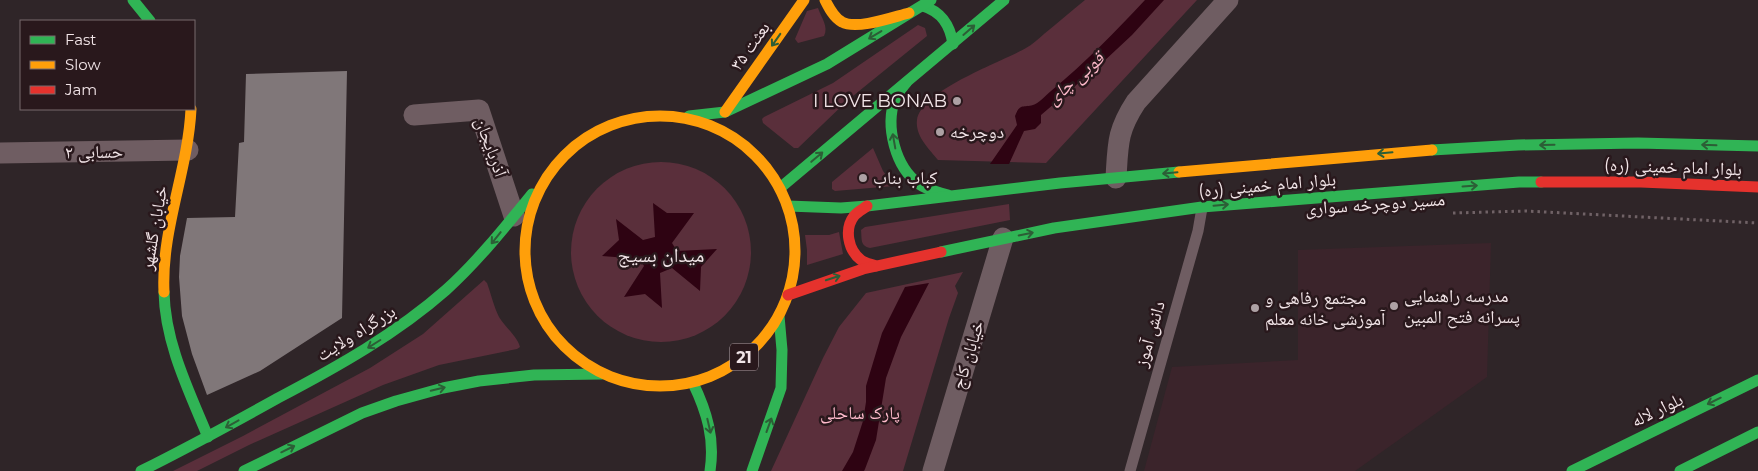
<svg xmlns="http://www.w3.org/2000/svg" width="1758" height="471" font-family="Montserrat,'Noto Naskh Arabic',sans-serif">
	<rect width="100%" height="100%" fill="#2f2528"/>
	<path fill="#3b242b" d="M1491 243 1487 377 1355 471H1144L1172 367 1298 360V250Z"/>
	<g fill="#5a2f3b">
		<path d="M1085 0H1197L1046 163 938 160C929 149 915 136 917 120 921 90 1002 62 1026 48 1032 45 1038 39 1044 34 1058 23 1071 11 1085 0Z"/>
		<path d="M818 8C821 17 829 27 824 36L798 43 795 39 807 11Z"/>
		<path d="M918 25 925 28 927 36 848 100 798 148H794L763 123 762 119 764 117 833 83Z"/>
		<path d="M873 148 883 171 894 186 835 191 832 189V182Z"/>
		<circle cx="661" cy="252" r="90"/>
		<path d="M1009 204 1010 220 870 248C860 246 862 239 861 230L865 227Z"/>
		<path d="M839 232 843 254 807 265V250L805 235H829Z"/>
		<path d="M963 272 955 286 958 293 949 318 903 471H771L823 358 839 327 866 293Z"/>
		<path d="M484 280 487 283C491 294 494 307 499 317 505 327 517 336 520 347L517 349 439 365 383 385 249 445 197 471H173L243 436 370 368 423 334Z"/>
	</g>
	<g fill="#2e0312">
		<path d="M1145 0H1164L1132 35 1102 63 1041 115V123L1035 129 1024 131 1009 164H990L1017 125 1015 116C1020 103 1023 108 1033 105 1038 104 1046 95 1051 91 1085 63 1115 32 1145 0Z"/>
		<path d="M653 203 667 213H694L672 243 677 251 717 249 701 267 700 291 672 268 660 273 662 308 645 294 624 297 644 266 640 259 602 256 619 240 616 219 643 240 655 237Z"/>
		<path d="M929 283 901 337 886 378 876 440 865 469 864 471H842L853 452 863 421 866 402V386L882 333 905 287Z"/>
	</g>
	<path fill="#807779" d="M347 71 342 318 260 371 207 395 192 354 182 316 179 277 180 256 187 218 235 217 239 143 244 142 246 74Z"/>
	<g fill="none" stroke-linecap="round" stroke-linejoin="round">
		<path stroke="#706266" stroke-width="3" stroke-dasharray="2.5 4" stroke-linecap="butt" d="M1453 213 1526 211 1758 223"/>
		<path stroke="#6f5d62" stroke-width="11" d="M1130 471 1198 231 1202 208"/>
		<g stroke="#6f5d62" stroke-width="21">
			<path d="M414 115 479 110 514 216"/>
			<path d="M0 153 188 150"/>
			<path d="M1116 178C1118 144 1117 131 1136 102L1228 0"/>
			<path d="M933 471 1003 238"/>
		</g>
		<g stroke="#30b455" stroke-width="11">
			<path d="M133 0 150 21"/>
			<path d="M923 6C942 12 950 25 953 44"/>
			<path d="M906 83C902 88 897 93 895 99 885 126 895 167 919 184 927 190 938 192 948 195"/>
			<path d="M689 116 725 112 827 64 931 0"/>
			<path d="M1432 150 1518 145 1638 143 1758 146"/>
			<path d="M780 188 1004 0"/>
			<path d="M788 206 841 208 867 206 1060 183 1179 172"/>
			<path d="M941 252 1054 228 1202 207 1519 182H1541"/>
			<path d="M164 292C165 343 189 391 208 437"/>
			<path d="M693 383C707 412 715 439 710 471"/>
			<path d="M141 471C187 448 233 423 278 398 337 367 396 334 446 290 478 261 505 227 532 194"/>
			<path d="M244 471 362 413 396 401 443 388 479 381 534 375 602 374"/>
			<path d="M752 471 781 388 782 350 779 316"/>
			<path d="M1572 471 1758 380"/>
			<path d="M1680 471 1758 432"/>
		</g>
		<g stroke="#ff9f0a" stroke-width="11">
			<path d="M825 0C829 8 834 18 842 22 857 30 893 17 909 13"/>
			<path d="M725 112 804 0"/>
			<circle cx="660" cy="251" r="135"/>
			<path d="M1179 172 1432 150"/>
			<path d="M164 292C161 229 188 171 191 109"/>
		</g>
		<g stroke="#e5322d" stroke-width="11">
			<path d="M1541 182H1641L1758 187"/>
			<path d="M867 206C863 209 857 212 854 216 844 229 848 250 861 260 865 263 871 264 876 266"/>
			<path d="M788 295 863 269 941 252"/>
		</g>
	</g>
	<defs><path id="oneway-shaft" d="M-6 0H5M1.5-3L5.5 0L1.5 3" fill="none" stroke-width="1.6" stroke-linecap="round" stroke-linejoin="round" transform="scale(1.25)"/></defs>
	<g stroke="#2c5e36">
		<use href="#oneway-shaft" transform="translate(969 30) rotate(-41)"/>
		<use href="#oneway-shaft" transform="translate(875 35) rotate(149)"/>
		<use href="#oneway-shaft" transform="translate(776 40) rotate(125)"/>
		<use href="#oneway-shaft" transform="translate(894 141) rotate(-100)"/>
		<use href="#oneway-shaft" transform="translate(1547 145) rotate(179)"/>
		<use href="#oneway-shaft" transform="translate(1709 145) rotate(-178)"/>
		<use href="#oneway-shaft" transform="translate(1385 153) rotate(175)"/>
		<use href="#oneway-shaft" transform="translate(817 157) rotate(-40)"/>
		<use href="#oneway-shaft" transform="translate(1170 173) rotate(175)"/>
		<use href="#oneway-shaft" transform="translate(1470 186) rotate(-4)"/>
		<use href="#oneway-shaft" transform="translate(1221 205) rotate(-5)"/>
		<use href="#oneway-shaft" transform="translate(1026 234) rotate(-11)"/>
		<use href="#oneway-shaft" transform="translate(496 238) rotate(129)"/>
		<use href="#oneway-shaft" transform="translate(833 278) rotate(-18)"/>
		<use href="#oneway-shaft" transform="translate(374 344) rotate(148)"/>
		<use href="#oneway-shaft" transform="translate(438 389) rotate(-14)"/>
		<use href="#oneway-shaft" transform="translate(1714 401) rotate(154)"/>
		<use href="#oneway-shaft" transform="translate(232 424) rotate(151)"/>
		<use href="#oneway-shaft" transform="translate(769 425) rotate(-70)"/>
		<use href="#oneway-shaft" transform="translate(709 426) rotate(77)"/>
		<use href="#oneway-shaft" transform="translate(288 449) rotate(-26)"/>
	</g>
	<g fill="#ada1a4" stroke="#29181c" stroke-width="2">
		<circle cx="957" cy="101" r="5"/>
		<circle cx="940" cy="132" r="5"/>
		<circle cx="863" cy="178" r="5"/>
		<circle cx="1394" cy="306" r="5"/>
		<circle cx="1255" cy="308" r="5"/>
	</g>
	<g text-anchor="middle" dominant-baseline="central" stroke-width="5" stroke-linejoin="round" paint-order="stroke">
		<rect fill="#29181c" stroke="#b5a7aa" stroke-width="1" x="730" y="343.5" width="28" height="27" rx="4"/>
		<g font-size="16" font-weight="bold" fill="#f1e4e7">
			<text x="744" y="357">21</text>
		</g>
		<g font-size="18" fill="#f1e4e7" stroke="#29181c">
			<text transform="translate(750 46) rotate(-55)">بعثت ۳۵</text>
			<text transform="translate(491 147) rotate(70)">آذربایجان</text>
			<text transform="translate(94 152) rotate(-1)">حسابی ۲</text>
			<text transform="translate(1673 167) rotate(2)">بلوار امام خمینی (ره)</text>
			<text transform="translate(1267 185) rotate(-5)">بلوار امام خمینی (ره)</text>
			<text transform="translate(1375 204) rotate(-4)">مسیر دوچرخه سواری</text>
			<text transform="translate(154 228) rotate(-80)">خیابان گلشهر</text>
			<text transform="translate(356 333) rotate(-32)">بزرگراه ولایت</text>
			<text transform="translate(1150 334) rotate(-74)">دانش آموز</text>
			<text transform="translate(968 355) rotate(-73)">خیابان کاج</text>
			<text transform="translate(1657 410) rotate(-26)">بلوار لاله</text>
		</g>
		<g font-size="18" fill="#f1e4e7" stroke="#29181c" text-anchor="start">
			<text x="947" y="101" text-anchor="end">I LOVE BONAB</text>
			<text x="950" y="132">دوچرخه</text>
			<text x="873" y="178">کباب بناب</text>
			<text x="1404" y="296">مدرسه راهنمایی<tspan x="1404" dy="21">پسرانه فتح المبین</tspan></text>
			<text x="1265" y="298">مجتمع رفاهی و<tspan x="1265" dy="21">آموزشی خانه معلم</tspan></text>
		</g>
		<g font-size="18" fill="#fbc" stroke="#29181c">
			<text x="860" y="413">پارک ساحلی</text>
		</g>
		<g font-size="19" font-style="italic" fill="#fbb8c8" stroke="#29181c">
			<text transform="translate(1075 78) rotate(-41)">قوبی چای</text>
		</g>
		<g font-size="20" fill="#f1e4e7" stroke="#29181c">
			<text x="661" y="255">میدان بسیج</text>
		</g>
	</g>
	<rect x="20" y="20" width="175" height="90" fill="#29181c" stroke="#796a6d"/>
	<rect x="30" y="36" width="25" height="8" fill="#30b455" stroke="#796a6d"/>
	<text x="65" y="45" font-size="15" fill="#f1e4e7">Fast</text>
	<rect x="30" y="61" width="25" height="8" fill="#ff9f0a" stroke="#796a6d"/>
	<text x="65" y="70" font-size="15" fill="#f1e4e7">Slow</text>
	<rect x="30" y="86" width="25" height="8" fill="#e5322d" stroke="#796a6d"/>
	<text x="65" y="95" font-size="15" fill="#f1e4e7">Jam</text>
</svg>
